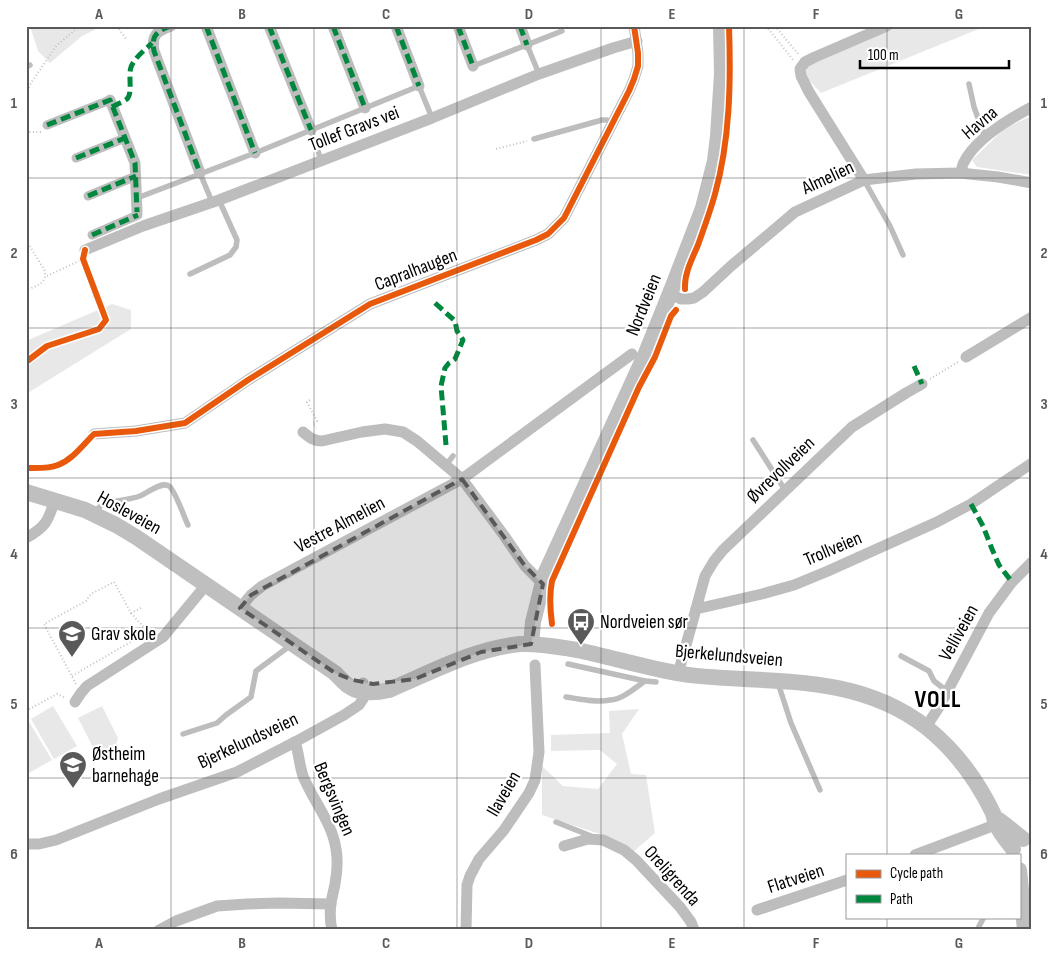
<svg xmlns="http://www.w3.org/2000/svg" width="1058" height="956" font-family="'Sofia Sans Condensed',sans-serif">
	<rect width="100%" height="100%" fill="#fff"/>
	<g fill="#e8e8e8">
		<path d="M30 26H102L82 36 50 63 38 51Z"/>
		<path d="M889 26H986L821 93 805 76 808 63Z"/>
		<path d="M1032 116V175L977 167 972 160 1005 128Z"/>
		<path d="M112 304 131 310V329L26 394V341Z"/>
		<path d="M53 706 77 746 54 759 31 719Z"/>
		<path d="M102 706 118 738 116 746 97 755 78 718Z"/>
		<path d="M639 709 622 734 631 774 646 775 655 833 633 852 609 837 542 815V766L563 786 598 789 617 764 600 750 551 751V735L610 733 609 711Z"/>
		<path d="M28 720 52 760 29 773 26 768V721Z"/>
	</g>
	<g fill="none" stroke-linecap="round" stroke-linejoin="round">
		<g stroke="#c2c2c2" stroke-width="2" stroke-dasharray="1 2.5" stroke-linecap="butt">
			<path d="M117 26 126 39"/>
			<path d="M766 26 794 61"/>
			<path d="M775 26 799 55"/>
			<path d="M26 94 31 83 57 45 80 26"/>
			<path d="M26 131 30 132H41"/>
			<path d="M496 149 527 141"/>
			<path d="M26 240 45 271C47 284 36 286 26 290"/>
			<path d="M47 276 81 260"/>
			<path d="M930 379 958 362"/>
			<path d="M310 400 307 402 317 421 313 423 316 428"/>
			<path d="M131 613 148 632"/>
			<path d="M72 676 148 632"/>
			<path d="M76 684 44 624 86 601 91 594 114 582 131 613 141 608"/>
			<path d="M26 711 57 694 66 698"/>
		</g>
		<g stroke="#bdbdbd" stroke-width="5.5">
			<path d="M527 45 539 74"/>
			<path d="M473 66 562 31"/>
			<path d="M26 67 30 65"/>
			<path d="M969 84 974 107 985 137"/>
			<path d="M311 130 321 160"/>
			<path d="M534 139 602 120H607L613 122"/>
			<path d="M200 173 212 202"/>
			<path d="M864 180 890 226 903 255"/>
			<path d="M137 198 255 153 419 86 432 118"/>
			<path d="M190 274 230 255 236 247 237 240 219 200"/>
			<path d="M753 440 785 490"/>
			<path d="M446 465 453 456"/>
			<path d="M95 512 102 504C114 501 129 500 140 496 147 493 162 481 169 486 175 490 184 517 188 525"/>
			<path d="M901 656 929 671 934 681 947 691"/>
			<path d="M568 664 645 681 656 682"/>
			<path d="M778 683 791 723 820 790"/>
			<path d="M566 697C580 699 596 703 610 700 623 699 635 688 645 681"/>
			<path d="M183 734 217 723 226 715 251 697 256 671 291 645"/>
			<path d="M556 822 591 836"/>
			<path d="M977 930 984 917"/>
		</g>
		<g stroke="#bdbdbd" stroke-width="9">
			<path d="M47 125 110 100"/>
			<path d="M76 158 125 138"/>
			<path d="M88 196 136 176"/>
			<path d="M92 235 138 215"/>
		</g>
		<g stroke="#bdbdbd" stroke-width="11">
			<path d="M171 26C157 31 151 35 154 51L200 173"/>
			<path d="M206 26 255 153"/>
			<path d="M269 26 311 130"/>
			<path d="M333 26 365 108"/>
			<path d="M396 26 419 86"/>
			<path d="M458 26 473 66"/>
			<path d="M520 26 527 45"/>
			<path d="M110 100 135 163 137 212"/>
			<path d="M960 173C962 170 962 165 964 162 976 139 1009 119 1032 107"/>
			<path d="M864 180 809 92 801 76 800 69 805 62 815 57 887 26"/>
			<path d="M85 250 143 226 219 200 432 118 539 74 613 48 637 41"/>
			<path d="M670 294 681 299H688L694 298 703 292 731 266 795 212 864 180 916 174 960 173 998 177 1032 183"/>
			<path d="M966 357 1032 317"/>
			<path d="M303 432C310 438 314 441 322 441L362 432 385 429 403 432 417 441 462 479 503 534 525 566 543 584"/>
			<path d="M94 434 136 431 185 423 248 380 370 304 536 240 548 234 564 218 629 91 634 79 638 66V53L634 26"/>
			<path d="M26 538C46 527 48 521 55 500"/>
			<path d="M240 608 251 595 262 586 462 479 632 354"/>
			<path d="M696 609 705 576 714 561 723 550 852 427 906 393 922 384"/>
			<path d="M678 674 696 609 762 594 794 585 828 571 937 522 971 504 1032 463"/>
			<path d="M75 702 81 693 87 686 163 637 206 585"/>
			<path d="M926 727 939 707 989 613 1012 582 1032 562"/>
			<path d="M295 742C299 753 299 764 303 776 313 801 332 822 336 849 338 860 337 873 335 884 334 890 332 896 331 903 330 911 330 922 332 930"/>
			<path d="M26 844H39L56 840 159 799 237 772 295 742 344 715 359 705 363 699 365 692 363 683"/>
			<path d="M564 846 588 839 603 840 624 850 636 860 680 907 691 922 694 930"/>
			<path d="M915 855 987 828 1001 821"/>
			<path d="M757 910 847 880"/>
			<path d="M159 930 176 921 217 906 247 904 278 903 331 904"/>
			<path d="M466 930 467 885 470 876 479 859 504 830 529 793 535 780 539 752 535 665"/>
		</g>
		<g stroke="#bfbfbf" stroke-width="16">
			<path d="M26 492 85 510 116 525 136 537 335 673C340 678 345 684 350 687 361 694 376 693 389 690 432 672 473 649 520 644 539 643 558 647 577 650 610 657 643 667 676 673 698 677 721 678 744 679 809 682 872 685 926 727 955 750 977 780 993 813 994 817 995 821 996 824 1000 833 1007 841 1013 849"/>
			<path d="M531 644 533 622 545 574 646 353 673 286 703 208 715 161 718 136 722 74 721 26"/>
			<path d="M999 820 1023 839"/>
			<path d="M1019 870 1025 930"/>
		</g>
		<g stroke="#00873e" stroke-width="5" stroke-dasharray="10 5" stroke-linecap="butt">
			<path d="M171 26C157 31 151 35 154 51L200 173"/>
			<path d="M206 26 255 153"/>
			<path d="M269 26 311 130"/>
			<path d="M333 26 365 108"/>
			<path d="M396 26 419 86"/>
			<path d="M458 26 473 66"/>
			<path d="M520 26 527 45"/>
			<path d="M112 107C117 104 123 102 127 99 133 93 128 76 131 67 135 57 145 50 152 43"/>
			<path d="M47 125 110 100 135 163 137 212"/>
			<path d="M76 158 125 138"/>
			<path d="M88 196 136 176"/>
			<path d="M92 235 138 215"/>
			<path d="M435 303 455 321 457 331 463 340 455 359 449 363 445 368 441 386 446 445"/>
			<path d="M914 366 922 384"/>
			<path d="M971 504 983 526 992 549 999 565 1012 582"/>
		</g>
		<defs>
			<g id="cycleway">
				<path d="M685 289C684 274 692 259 698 245 704 228 710 212 715 194 730 140 731 82 729 26"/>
				<path d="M26 362 47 346 99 329 106 320 83 259 85 250"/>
				<path d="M26 468C37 468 48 469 58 465 73 459 83 445 94 434L136 431 185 423 248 380 370 304 536 240 548 234 564 218 629 91 634 79 638 66V53L634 26"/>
				<path d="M552 624C550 609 549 596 552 581L639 387 655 357 671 316 676 310"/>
			</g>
		</defs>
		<use href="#cycleway" stroke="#fff" stroke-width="9"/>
		<use href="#cycleway" stroke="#e8590c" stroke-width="6"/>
	</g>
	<path fill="#595959" fill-opacity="0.2" stroke="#595959" stroke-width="4" stroke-dasharray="10 6" stroke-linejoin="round" d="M462 479 525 566 543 584 531 644 481 652 415 679 373 684 353 680 335 673 240 608 251 595Z"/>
	<path fill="none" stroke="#595959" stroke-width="1" stroke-opacity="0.55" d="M171 26V930M314 26V930M457 26V930M601 26V930M744 26V930M887 26V855M26 178H1032M26 328H1032M26 478H1032M26 628H1032M26 778H1032M887 917V930"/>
	<defs>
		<symbol id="bus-pin" viewBox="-11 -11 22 30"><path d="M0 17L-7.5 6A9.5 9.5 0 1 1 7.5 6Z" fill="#595959" stroke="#fff"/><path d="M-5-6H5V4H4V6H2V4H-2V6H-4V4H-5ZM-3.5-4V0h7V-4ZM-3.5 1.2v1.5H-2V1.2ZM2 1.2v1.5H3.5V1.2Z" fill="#fff"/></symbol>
		<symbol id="school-pin" viewBox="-11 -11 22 30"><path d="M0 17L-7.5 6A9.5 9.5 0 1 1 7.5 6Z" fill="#595959" stroke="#fff"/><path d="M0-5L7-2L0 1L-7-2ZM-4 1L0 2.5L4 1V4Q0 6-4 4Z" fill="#fff"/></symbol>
	</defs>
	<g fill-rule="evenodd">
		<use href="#bus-pin" x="565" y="606" width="32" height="43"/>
		<use href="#school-pin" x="56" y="618" width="32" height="43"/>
		<use href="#school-pin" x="57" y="749" width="32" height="43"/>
	</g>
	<g text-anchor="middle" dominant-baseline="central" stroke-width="4.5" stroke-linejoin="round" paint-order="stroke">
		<g font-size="19" fill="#000" stroke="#fff">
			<text transform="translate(980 123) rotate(-40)">Havna</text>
			<text transform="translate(354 129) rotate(-21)">Tollef Gravs vei</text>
			<text transform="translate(828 178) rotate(-25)">Almelien</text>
			<text transform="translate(416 270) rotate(-21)">Capralhaugen</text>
			<text transform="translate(644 305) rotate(-68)">Nordveien</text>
			<text transform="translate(781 470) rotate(-44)">Øvrevollveien</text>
			<text transform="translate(129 513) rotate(29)">Hosleveien</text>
			<text transform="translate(340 525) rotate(-28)">Vestre Almelien</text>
			<text transform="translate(833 549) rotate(-23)">Trollveien</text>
			<text transform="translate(959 633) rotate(-61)">Velliveien</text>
			<text transform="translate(729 656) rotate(5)">Bjerkelundsveien</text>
			<text transform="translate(248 741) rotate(-25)">Bjerkelundsveien</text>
			<text transform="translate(504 794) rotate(-60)">Ilaveien</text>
			<text transform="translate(334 799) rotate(67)">Bergsvingen</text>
			<text transform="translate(672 876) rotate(48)">Oreligrenda</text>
			<text transform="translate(796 879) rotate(-18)">Flatveien</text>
		</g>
		<g font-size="19" fill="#000" stroke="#fff" text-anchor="start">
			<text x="600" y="622">Nordveien sør</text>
			<text x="91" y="634">Grav skole</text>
			<text x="92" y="754">Østheim<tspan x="92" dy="22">barnehage</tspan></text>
		</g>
		<g font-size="24" font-weight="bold" letter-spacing="1" fill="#000" stroke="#fff">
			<text x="938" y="699">VOLL</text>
		</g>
	</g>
	<rect width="1058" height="956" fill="none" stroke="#ffffff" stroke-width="55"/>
	<rect x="846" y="854" width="175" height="65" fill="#ffffff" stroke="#999999"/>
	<rect x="856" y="870" width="25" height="8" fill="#e8590c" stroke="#999999"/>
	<text x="890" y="878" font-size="15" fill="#000000">Cycle path</text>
	<rect x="856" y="895" width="25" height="8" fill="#00873e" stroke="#999999"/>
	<text x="890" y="904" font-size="15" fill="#000000">Path</text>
	<path d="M860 60v8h149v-8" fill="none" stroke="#000000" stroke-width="2.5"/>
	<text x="868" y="60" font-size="15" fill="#000000" stroke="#ffffff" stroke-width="4" paint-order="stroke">100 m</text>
	<rect x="28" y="28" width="1002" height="900" fill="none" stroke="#595959" stroke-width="2"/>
	<g font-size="16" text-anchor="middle" font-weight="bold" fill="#595959">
		<text x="99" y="19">A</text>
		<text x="242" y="19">B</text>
		<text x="386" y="19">C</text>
		<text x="529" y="19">D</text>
		<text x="672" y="19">E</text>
		<text x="816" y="19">F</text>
		<text x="959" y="19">G</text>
		<text x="14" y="108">1</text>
		<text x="1044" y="108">1</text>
		<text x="14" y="258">2</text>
		<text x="1044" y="258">2</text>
		<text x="14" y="409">3</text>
		<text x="1044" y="409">3</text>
		<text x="14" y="559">4</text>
		<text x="1044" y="559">4</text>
		<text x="14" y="709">5</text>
		<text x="1044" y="709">5</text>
		<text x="14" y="859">6</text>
		<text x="1044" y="859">6</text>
		<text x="99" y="948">A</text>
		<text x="242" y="948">B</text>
		<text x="386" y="948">C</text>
		<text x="529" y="948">D</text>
		<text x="672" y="948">E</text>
		<text x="816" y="948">F</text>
		<text x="959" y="948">G</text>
	</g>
</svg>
